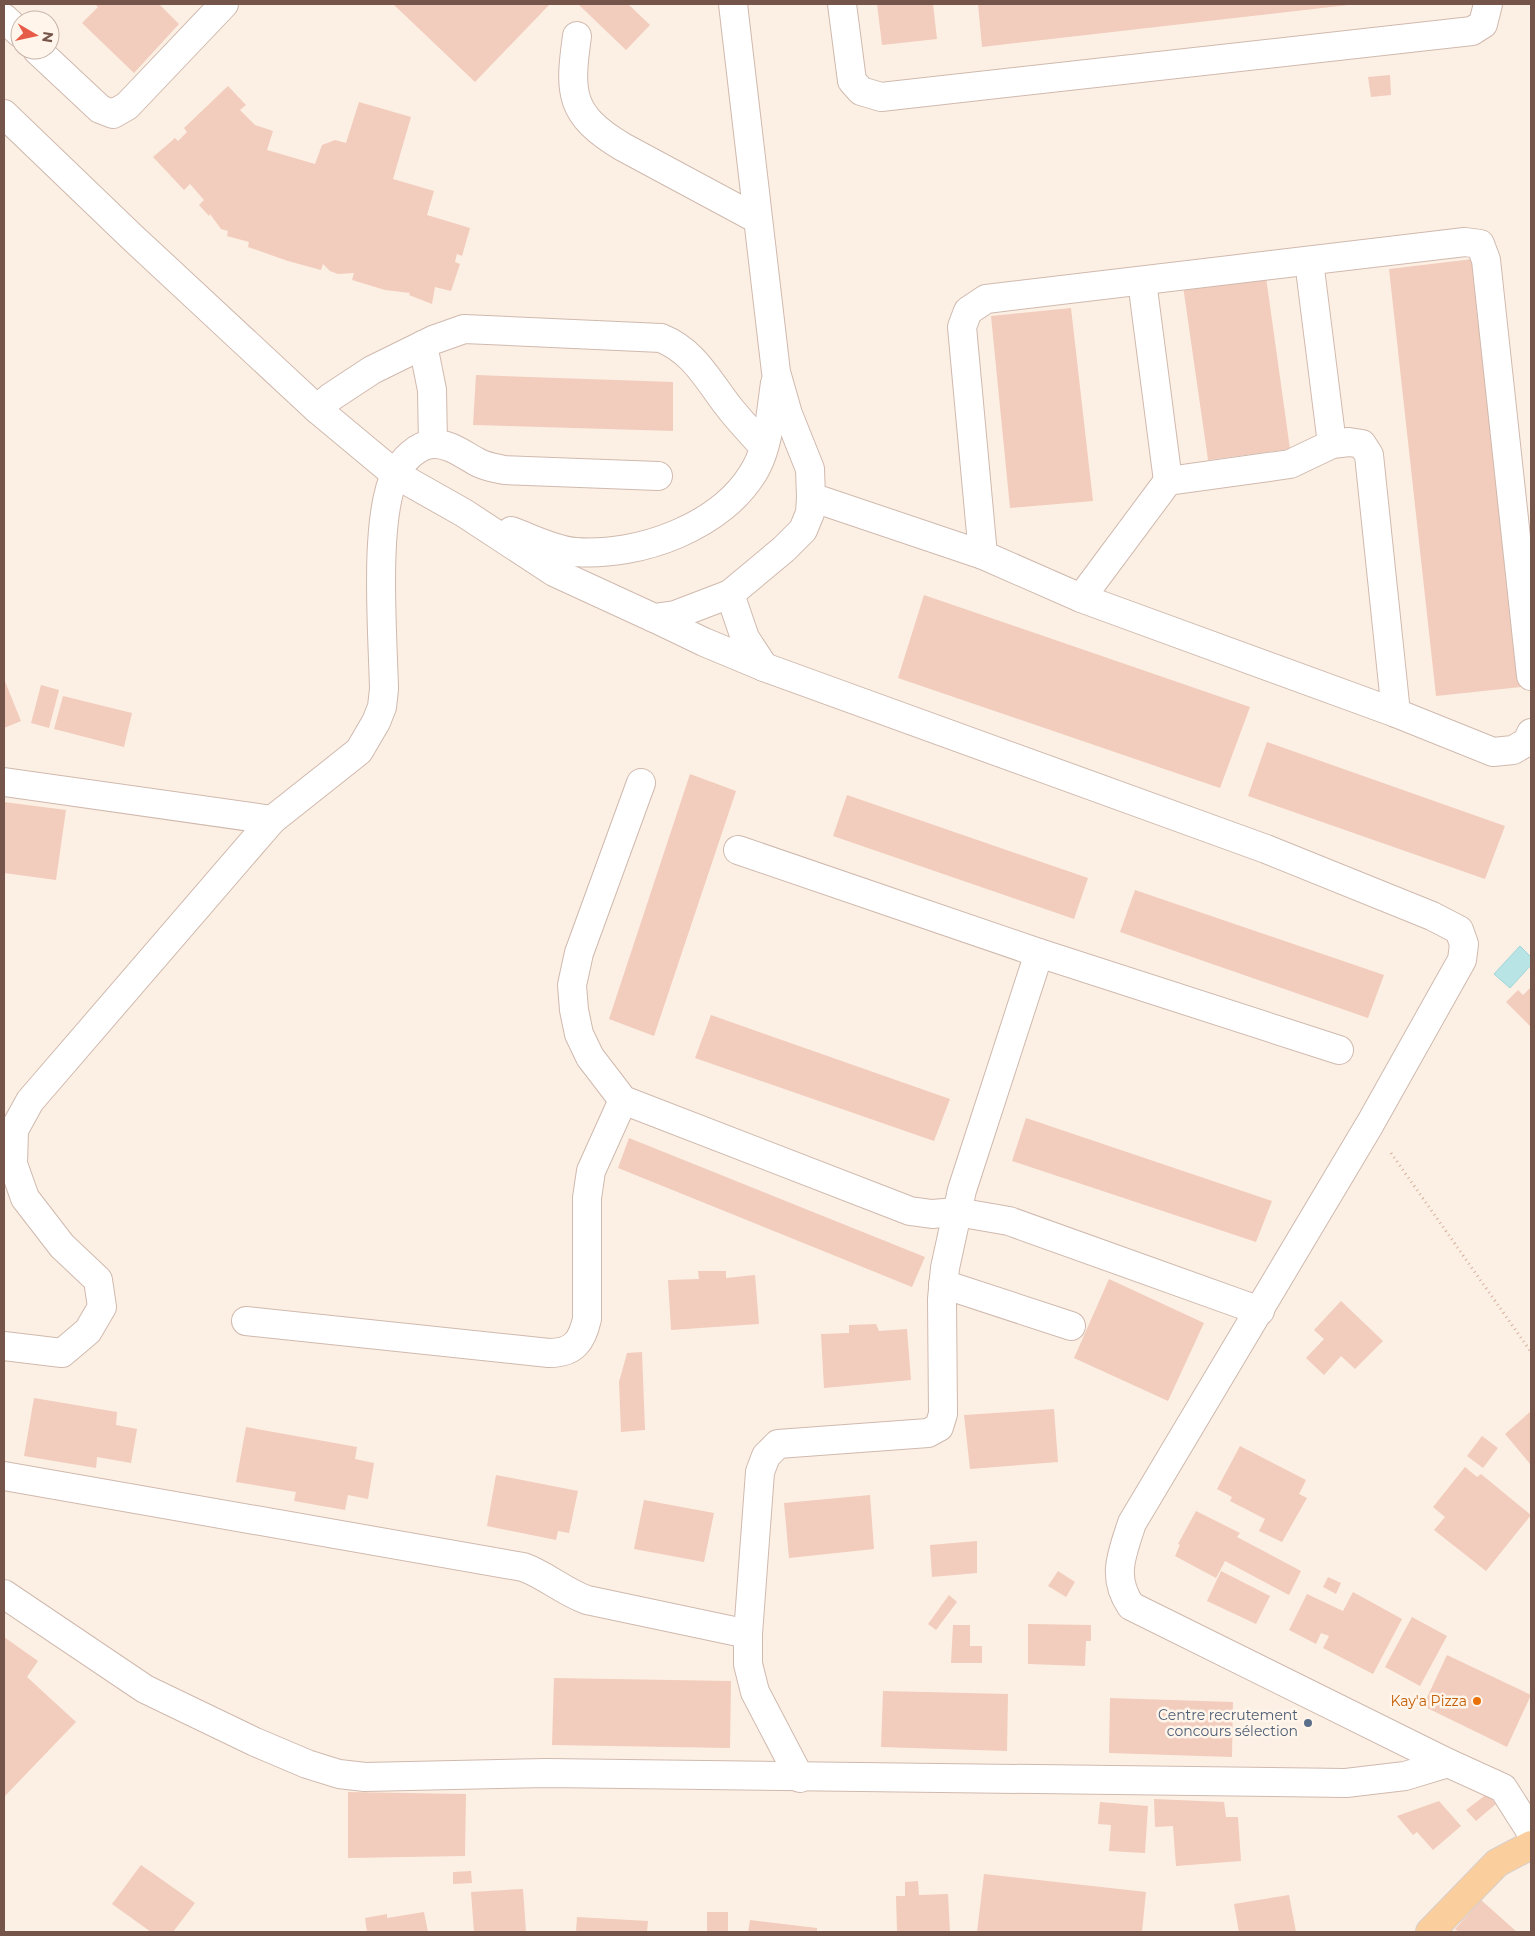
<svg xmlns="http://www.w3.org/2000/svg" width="1535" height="1936" font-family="Montserrat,sans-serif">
	<rect width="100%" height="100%" fill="#fcf0e4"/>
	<path fill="#b9e4e6" stroke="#9fd4d8" d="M1520 946 1531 957V965L1510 988 1494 974Z"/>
	<g fill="#f2ccbc">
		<path d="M95 4H159L179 24 134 73 82 23 98 7Z"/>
		<path d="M393 4H550L475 82Z"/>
		<path d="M578 4H628L650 25 626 50Z"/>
		<path d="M877 4H933L937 39 882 45Z"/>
		<path d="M978 4H1347L1348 5 982 47Z"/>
		<path d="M1390 75 1391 95 1371 97 1368 77Z"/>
		<path d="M228 86 246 105 240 110 255 125 273 131 267 150 315 164 322 145 335 140 346 143 359 102 411 117 393 179 434 191 427 215 470 228 462 256 457 254 455 262 460 264 451 291 435 287 432 304 409 295 410 293 385 290 352 280 354 273 338 274 330 271 323 264 321 270 288 261 248 247 249 242 227 236 228 231 221 229 210 214 209 216 199 205 204 200 190 184 184 190 153 157 175 138 178 141 187 132 184 128Z"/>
		<path d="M1473 259 1521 687 1436 696 1389 269Z"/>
		<path d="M1266 277 1290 449 1208 460 1183 286Z"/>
		<path d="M1071 308 1093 501 1010 508 991 316Z"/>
		<path d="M476 375 673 382V431L473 425Z"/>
		<path d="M924 595 1250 707 1220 788 898 678Z"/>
		<path d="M4 679 21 721 4 728Z"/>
		<path d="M41 685 59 690 49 728 31 723Z"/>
		<path d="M63 696 132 713 124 747 54 729Z"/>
		<path d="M1267 742 1505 826 1485 879 1248 796Z"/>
		<path d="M690 774 736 791 654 1036 609 1019Z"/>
		<path d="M847 795 1088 878 1074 919 833 836Z"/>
		<path d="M4 802 66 810 56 880 4 873Z"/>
		<path d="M1135 890 1384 975 1368 1018 1120 932Z"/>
		<path d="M1531 987V1027L1506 1002 1518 990 1523 995Z"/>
		<path d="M711 1015 950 1099 934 1141 695 1058Z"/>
		<path d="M1026 1118 1272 1201 1256 1242 1012 1161Z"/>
		<path d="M629 1138 925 1257 912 1287 618 1168Z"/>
		<path d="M698 1271H726V1278L755 1275 759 1324 671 1330 668 1280 699 1279Z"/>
		<path d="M1109 1279 1204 1323 1168 1401 1074 1358Z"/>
		<path d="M1341 1301 1383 1341 1355 1369 1341 1356 1324 1375 1306 1358 1324 1339 1314 1330Z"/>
		<path d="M876 1324 879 1331 907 1329 911 1380 824 1388 821 1334 849 1333V1325Z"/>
		<path d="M642 1352 645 1430 621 1432 619 1382 627 1353Z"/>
		<path d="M34 1398 117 1412 116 1425 137 1429 131 1463 97 1457 96 1468 24 1456Z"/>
		<path d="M1054 1409 1058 1462 970 1469 964 1415Z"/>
		<path d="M1531 1411V1465L1505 1434Z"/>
		<path d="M246 1427 357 1447 355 1459 374 1463 368 1499 348 1495 345 1510 294 1501 296 1492 236 1482Z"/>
		<path d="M1482 1436 1498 1448 1483 1468 1467 1456Z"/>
		<path d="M1240 1446 1306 1480 1299 1494 1307 1498 1282 1542 1259 1531 1265 1519 1230 1501 1232 1497 1217 1489Z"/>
		<path d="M1465 1467 1477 1477 1481 1474 1531 1515 1486 1571 1434 1530 1445 1517 1433 1507Z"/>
		<path d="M496 1475 578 1491 569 1533 558 1531 556 1540 487 1526Z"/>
		<path d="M870 1495 874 1549 789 1558 784 1503Z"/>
		<path d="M644 1500 714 1513 704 1562 634 1549Z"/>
		<path d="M1196 1511 1240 1533 1237 1537 1301 1571 1289 1595 1225 1561 1216 1578 1175 1556 1180 1545 1178 1544Z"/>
		<path d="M977 1541V1573L932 1577 930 1545Z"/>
		<path d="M1058 1571 1075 1582 1066 1597 1048 1586Z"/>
		<path d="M1221 1571 1270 1596 1256 1624 1207 1601Z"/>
		<path d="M1328 1577 1341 1583 1336 1594 1323 1587Z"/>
		<path d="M1353 1592 1402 1619 1373 1674 1323 1648 1329 1636 1321 1633 1316 1644 1289 1630 1307 1594 1343 1611Z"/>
		<path d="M949 1595 957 1602 936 1630 928 1624Z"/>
		<path d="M1412 1617 1447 1636 1420 1686 1385 1667Z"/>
		<path d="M1028 1624 1091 1625V1641H1086L1085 1666 1028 1664Z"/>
		<path d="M953 1625H970V1646H982V1663H951Z"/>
		<path d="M4 1637 38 1661 27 1677 76 1722 4 1797Z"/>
		<path d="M1447 1655 1531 1695 1507 1747 1423 1706Z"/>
		<path d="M554 1678 731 1681 730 1748 552 1745Z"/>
		<path d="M883 1691 1008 1694 1007 1751 881 1747Z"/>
		<path d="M1110 1698 1233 1702 1232 1757 1109 1753Z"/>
		<path d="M348 1792 466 1794 465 1856 348 1858Z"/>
		<path d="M1487 1794 1496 1804 1476 1821 1466 1810Z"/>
		<path d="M1154 1799 1224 1802 1226 1817H1238L1241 1861 1176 1866 1173 1826 1155 1827Z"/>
		<path d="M1439 1801 1461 1826 1433 1850 1417 1832 1413 1835 1397 1816Z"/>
		<path d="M1100 1802 1148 1806 1145 1853 1109 1851 1111 1825 1098 1824Z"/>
		<path d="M141 1865 195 1903 173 1932H151L112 1904Z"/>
		<path d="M471 1871 472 1883 453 1884V1872Z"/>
		<path d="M984 1874 1146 1892 1142 1932H977Z"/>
		<path d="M918 1881 919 1895 948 1894 950 1932H897L896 1896H905V1882Z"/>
		<path d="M523 1889 526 1932H474L471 1892Z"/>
		<path d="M1289 1895 1296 1932H1239L1234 1904Z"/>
		<path d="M1481 1900 1517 1932H1459L1455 1929Z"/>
		<path d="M424 1912 428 1932H367L365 1918 387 1914V1918Z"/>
		<rect x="707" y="1912" width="21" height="20"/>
		<path d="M577 1917 648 1921 647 1932H576Z"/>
		<path d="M750 1920 817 1928V1932H748Z"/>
	</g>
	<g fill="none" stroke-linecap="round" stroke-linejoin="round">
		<defs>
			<g id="minor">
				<path d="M842 4 852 81 861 91 881 97 1472 31 1483 24 1488 4"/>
				<path d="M4 18 20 33"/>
				<path d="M577 36C569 93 569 115 623 147L757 219"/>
				<path d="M37 50 100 109 113 114 127 106 224 4"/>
				<path d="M4 114 132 237 317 409 395 474 464 513 554 572 654 618 675 615 730 594 784 549 803 530 810 513 811 497 810 469 788 414 776 372 733 4"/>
				<path d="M1309 261 1332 444"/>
				<path d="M1142 281 1168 481"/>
				<path d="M423 345 432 390 433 444"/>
				<path d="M317 409 331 397 372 370 433 340 464 329 661 338C696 352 709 383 732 411 742 423 753 435 763 446"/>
				<path d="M811 497 983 555 1081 598 1396 713 1493 752 1513 750 1527 742 1531 733"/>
				<path d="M511 531C531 538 553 550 575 552 638 557 724 527 756 468 769 444 771 410 775 383"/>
				<path d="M983 555 962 327 968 311 986 299 1465 242 1480 244 1486 260 1531 676"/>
				<path d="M730 594 745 638 764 667"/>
				<path d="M1081 598 1168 481 1290 464 1332 444 1349 442 1362 444 1369 455 1396 713"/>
				<path d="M654 618 704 642 764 667 1266 849 1432 916 1459 930 1464 944 1462 960 1370 1124 1132 1523C1122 1554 1111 1577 1131 1606L1448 1763 1503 1788 1531 1832"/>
				<path d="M4 782 272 820"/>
				<path d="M641 783 579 953 572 985 574 1010 579 1034 590 1057 623 1100 910 1211 932 1214 957 1212 1009 1221 1260 1311"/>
				<path d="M738 850 1039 953 1339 1050"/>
				<path d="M943 1284 1071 1326"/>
				<path d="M246 1321 549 1353C574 1353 582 1341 587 1319V1198L591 1171 623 1100"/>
				<path d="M4 1346 62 1353 88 1331 102 1307 98 1280 62 1246 25 1198 13 1164 14 1130 30 1101 272 820 359 751 376 722 382 707 384 689C383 637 373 517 396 473 403 460 417 445 433 444 450 443 465 456 479 463 487 467 496 468 504 470L658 476"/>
				<path d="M4 1476 523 1567C546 1575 564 1592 587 1600L748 1634"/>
				<path d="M4 1594 145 1689 255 1742 307 1764 339 1774 365 1777 547 1773 1346 1783 1405 1776 1448 1763"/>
				<path d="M800 1778 755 1692 748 1664V1634L760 1472 766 1456 778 1444 928 1433 939 1427 943 1414 942 1299 945 1268 962 1190 1039 953"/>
			</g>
			<path id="major" d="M1430 1932 1497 1863 1531 1845"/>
		</defs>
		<use href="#minor" stroke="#d0b9ae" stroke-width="30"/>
		<use href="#major" stroke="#d8cfcc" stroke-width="30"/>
		<path stroke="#d7af9f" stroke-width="3" stroke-dasharray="1 4" stroke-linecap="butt" d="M1391 1153 1531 1352"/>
		<use href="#minor" stroke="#fff" stroke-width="28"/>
		<use href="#major" stroke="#fbce9d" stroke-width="28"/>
	</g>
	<circle fill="#e8710a" stroke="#fff5ea" stroke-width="2" cx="1477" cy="1701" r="5"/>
	<circle fill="#5c6f8a" stroke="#fff5ea" stroke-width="2" cx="1308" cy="1723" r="5"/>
	<g text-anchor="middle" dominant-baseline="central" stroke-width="5" stroke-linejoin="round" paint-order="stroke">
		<g font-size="14" fill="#c56008" stroke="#fff5ea" text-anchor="end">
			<text x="1467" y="1701">Kay'a Pizza</text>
		</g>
		<g font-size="14" fill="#4e5e75" stroke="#fff5ea" text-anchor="end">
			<text x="1298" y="1715">Centre recrutement<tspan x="1298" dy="16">concours sélection</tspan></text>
		</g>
	</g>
	<rect width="1535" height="1936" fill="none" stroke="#75554a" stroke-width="10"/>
	<g transform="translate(35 35) rotate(99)"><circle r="24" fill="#fff5ea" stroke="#c8b5aa"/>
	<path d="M0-4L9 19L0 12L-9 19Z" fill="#e65c49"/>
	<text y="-8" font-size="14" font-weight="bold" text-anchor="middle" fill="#75554a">N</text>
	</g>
</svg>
